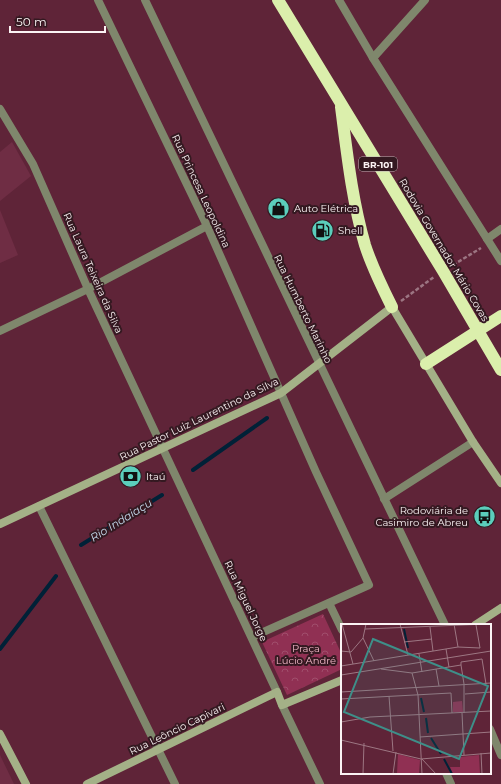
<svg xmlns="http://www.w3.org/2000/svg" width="501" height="784" font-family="Montserrat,sans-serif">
	<defs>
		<pattern id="park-crowns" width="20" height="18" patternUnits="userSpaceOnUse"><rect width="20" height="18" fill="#903053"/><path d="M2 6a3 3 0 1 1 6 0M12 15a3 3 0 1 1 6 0" fill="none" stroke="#a04e6c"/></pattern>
	</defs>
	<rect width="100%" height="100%" fill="#5f2438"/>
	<g fill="#6f2d44">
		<path d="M12 142 31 176 0 201V152Z"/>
		<path d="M0 210 18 255 0 263Z"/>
		<path d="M0 755 14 784H0Z"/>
	</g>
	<path fill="url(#park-crowns)" d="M323 614 342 655V669L287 695 262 642Z"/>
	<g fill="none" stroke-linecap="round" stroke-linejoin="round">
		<g stroke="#002137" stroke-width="4">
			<path d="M193 470 267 418"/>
			<path d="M81 545 162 495"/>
			<path d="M0 649 56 576"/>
		</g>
		<g stroke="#9c7582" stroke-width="2.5" stroke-dasharray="4 2" stroke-linecap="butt">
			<path d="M453 265 481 248"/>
			<path d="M401 301 434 277"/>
		</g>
		<g stroke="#7f876c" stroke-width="8">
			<path d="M98 0 207 226 316 472 369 585 252 637"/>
			<path d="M145 0 445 625"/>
			<path d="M339 0 373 58 501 261"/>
			<path d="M373 58 425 0"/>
			<path d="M0 109 33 164 88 289 277 692"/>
			<path d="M487 239 501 229"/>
			<path d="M0 331 88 289 207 226"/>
			<path d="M384 499 473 442"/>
			<path d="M39 506 175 784"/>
			<path d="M329 603 342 630"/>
			<path d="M282 705 320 784"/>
			<path d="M490 729 501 755"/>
			<path d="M446 773 451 784"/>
		</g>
		<g stroke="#a4b187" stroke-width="8">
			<path d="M0 524 281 393 392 307 473 442 501 483"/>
			<path d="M475 625 501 608"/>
			<path d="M0 734 26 784"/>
			<path d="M87 784 277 692 282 705 342 680"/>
		</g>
		<g stroke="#dbefac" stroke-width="12">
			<path d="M278 0 443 271 501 370"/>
			<path d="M341 107C347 153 352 200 365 245 372 267 382 287 392 307"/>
			<path d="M426 364 501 316"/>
		</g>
	</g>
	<defs>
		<symbol id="shop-disc" viewBox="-11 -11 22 22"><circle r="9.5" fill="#5bcebc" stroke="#341921"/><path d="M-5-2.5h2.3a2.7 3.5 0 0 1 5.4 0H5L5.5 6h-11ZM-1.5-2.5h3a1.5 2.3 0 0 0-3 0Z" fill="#111"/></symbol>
		<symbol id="fuel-disc" viewBox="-11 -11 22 22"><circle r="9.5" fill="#5bcebc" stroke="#341921"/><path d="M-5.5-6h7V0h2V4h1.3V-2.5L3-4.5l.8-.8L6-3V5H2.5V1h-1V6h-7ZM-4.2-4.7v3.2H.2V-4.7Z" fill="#111"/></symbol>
		<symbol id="bank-disc" viewBox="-11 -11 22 22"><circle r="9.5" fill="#5bcebc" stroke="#341921"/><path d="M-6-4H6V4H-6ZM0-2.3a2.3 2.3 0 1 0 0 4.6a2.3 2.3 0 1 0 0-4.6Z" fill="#111"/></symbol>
		<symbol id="bus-disc" viewBox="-11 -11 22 22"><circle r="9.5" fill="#5bcebc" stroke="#341921"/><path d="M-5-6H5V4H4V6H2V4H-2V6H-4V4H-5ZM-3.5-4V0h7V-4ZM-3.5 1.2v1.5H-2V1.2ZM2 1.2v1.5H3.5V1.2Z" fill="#111"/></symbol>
	</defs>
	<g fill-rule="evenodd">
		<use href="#shop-disc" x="266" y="196" width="25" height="25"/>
		<use href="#fuel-disc" x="310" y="218" width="25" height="25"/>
		<use href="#bank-disc" x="118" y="464" width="25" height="25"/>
		<use href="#bus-disc" x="472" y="504" width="25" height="25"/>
	</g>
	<g text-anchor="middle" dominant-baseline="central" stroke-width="4" stroke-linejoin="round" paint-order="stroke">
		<rect fill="#341921" stroke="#bfb2b5" stroke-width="1" x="359" y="157" width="38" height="14" rx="3"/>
		<g font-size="9" font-weight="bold" fill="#fbf3f4">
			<text x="378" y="164">BR-101</text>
		</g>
		<g font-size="10" fill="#fbf3f4" stroke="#341921">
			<text transform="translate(201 191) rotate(65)">Rua Princesa Leopoldina</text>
			<text transform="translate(444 250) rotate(59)">Rodovia Governador Mário Covas</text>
			<text transform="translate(93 273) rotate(66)">Rua Laura Teixeira da Silva</text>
			<text transform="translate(303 309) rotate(64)">Rua Humberto Marinho</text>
			<text transform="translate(199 419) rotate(-26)">Rua Pastor Luiz Laurentino da Silva</text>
			<text transform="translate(246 601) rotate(65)">Rua Miguel Jorge</text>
			<text transform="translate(177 729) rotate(-26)">Rua Leôncio Capivari</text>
		</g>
		<g font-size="10" fill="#fbf3f4" stroke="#341921" text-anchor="start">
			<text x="294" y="208">Auto Elétrica</text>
			<text x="338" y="230">Shell</text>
			<text x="146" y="476">Itaú</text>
			<text x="468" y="510" text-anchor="end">Rodoviária de<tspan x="468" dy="12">Casimiro de Abreu</tspan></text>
		</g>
		<g font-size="10" fill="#f1b8c7" stroke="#341921">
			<text x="306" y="648">Praça<tspan x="306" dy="12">Lúcio André</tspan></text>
		</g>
		<g font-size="11" font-style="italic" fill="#c5dbed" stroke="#341921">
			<text transform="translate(121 520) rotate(-32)">Rio Indaiaçu</text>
		</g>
	</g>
	<g transform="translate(341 624)">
		<rect width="150" height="150" fill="#5f2438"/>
		<path d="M121 77 122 88H112V78ZM57 130 79 136 78 150H56Z" fill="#903053"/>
		<path d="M138 131 139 150H112L109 143H119V133Z" fill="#903053"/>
		<path fill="none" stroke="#002137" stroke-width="2" d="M63 5 67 24M80 74 83 88M85 94 87 109M90 114 100 130M103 135 111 150"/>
		<path fill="none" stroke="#9d7783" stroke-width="1" d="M1 0 12 40M25 0 22 14 33 37M59 0 67 31M113 0 117 23M89 3 92 27M24 5 146 0M63 18 91 15M105 25 108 43M0 27 10 28 22 14M78 30 81 48M120 41V38L141 35 145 60M120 41 123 60V89M0 42 117 23 139 24 135 1M40 45 71 49M95 45 98 62M0 51 150 27M0 68 150 59M124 70 150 68M48 72 52 127M0 75 110 69 111 89M121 89 123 131M0 98 29 93 150 87M79 113 150 108M0 116 80 135 150 129M140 129 141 150M81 135 95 150M22 150 23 119M52 150 55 128M81 150 77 71 71 49 120 41"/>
		<path fill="#3e8f89" fill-opacity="0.15" stroke="#3e8f89" stroke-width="2" d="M32 15 147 62 118 135 3 88Z"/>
		<rect width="150" height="150" fill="none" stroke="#fbf3f4" stroke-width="2"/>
	</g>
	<path d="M10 26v6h95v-6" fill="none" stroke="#fbf3f4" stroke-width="2"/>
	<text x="16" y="26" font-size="12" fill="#fbf3f4" stroke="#341921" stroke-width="3" paint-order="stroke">50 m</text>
</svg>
